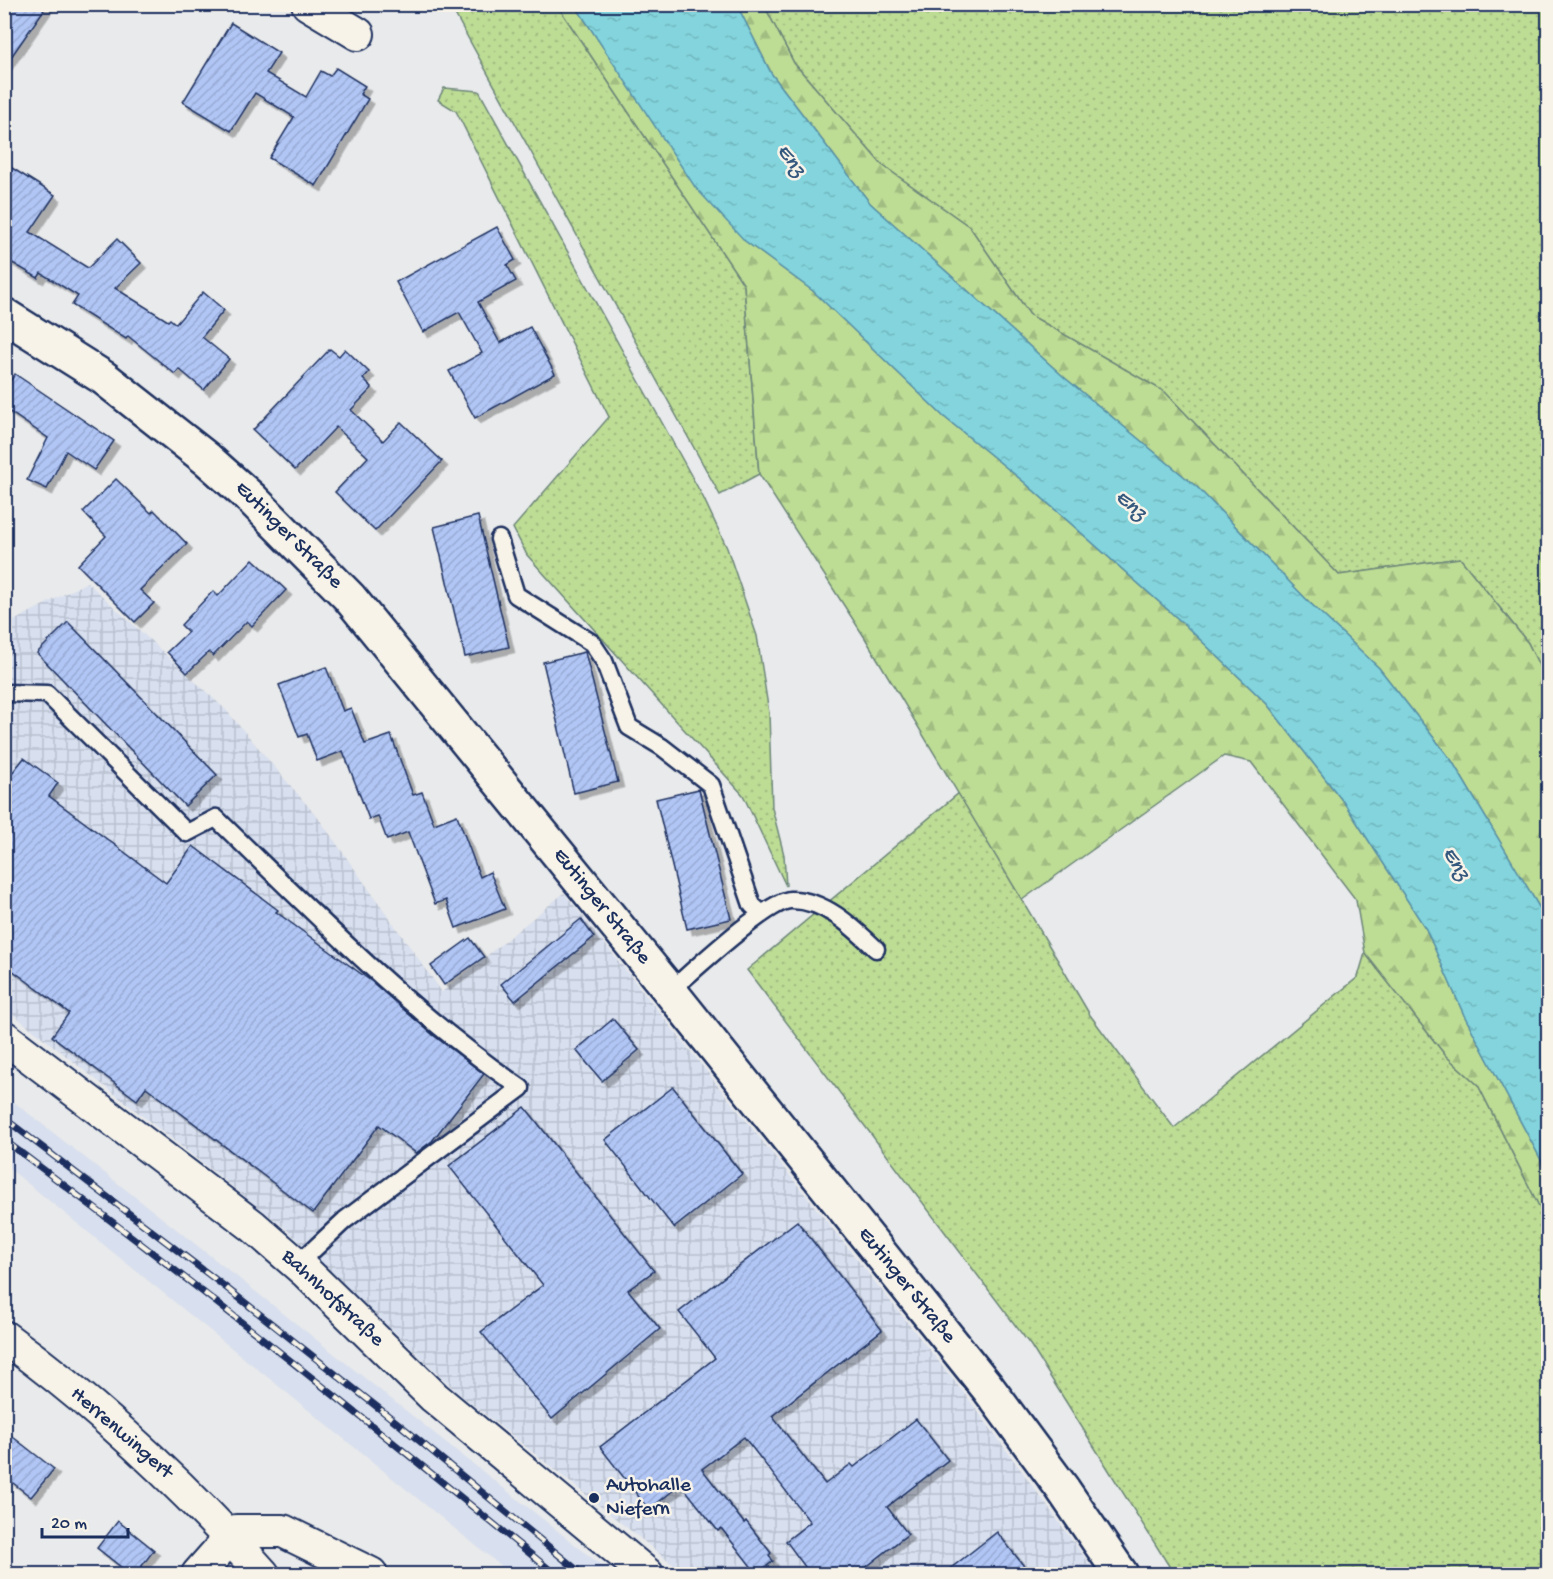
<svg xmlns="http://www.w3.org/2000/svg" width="1553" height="1579" font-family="'Gochi Hand',sans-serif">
	<defs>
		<pattern id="industrial-grid" width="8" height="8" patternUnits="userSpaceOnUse" patternTransform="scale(1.5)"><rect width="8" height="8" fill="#d8dfee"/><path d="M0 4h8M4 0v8" fill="none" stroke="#b9c0ce"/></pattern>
		<pattern id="grass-dots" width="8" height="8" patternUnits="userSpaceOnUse" patternTransform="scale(1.5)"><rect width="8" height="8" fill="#bddc94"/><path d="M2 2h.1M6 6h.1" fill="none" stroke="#a2bd82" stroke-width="1.8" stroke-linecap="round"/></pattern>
		<pattern id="forest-firs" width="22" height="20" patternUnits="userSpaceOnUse" patternTransform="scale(1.5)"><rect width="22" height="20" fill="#bddc94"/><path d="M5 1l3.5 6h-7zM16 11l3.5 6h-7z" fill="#a2bd82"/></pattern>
		<pattern id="water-ripples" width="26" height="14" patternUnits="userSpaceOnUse" patternTransform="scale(1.5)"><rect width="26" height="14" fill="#83d4dc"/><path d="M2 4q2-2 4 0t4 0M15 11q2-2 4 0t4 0" fill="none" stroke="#71b6bf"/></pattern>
		<pattern id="building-hatch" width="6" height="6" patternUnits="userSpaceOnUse" patternTransform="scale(1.5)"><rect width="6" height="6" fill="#b1c6f5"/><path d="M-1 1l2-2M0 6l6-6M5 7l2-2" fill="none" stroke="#98aad4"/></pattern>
		<filter id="shadow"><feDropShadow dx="5.5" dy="5.5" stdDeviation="0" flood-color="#0004"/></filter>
	</defs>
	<rect width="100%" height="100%" fill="#e9eaeb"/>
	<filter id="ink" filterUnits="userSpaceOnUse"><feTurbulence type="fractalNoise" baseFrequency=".0167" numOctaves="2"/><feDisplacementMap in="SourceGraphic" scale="12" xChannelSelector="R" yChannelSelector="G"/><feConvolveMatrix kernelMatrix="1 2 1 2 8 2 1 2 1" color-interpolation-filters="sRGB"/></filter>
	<g filter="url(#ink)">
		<path fill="#d8dfee" d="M5 1095 222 1265 612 1574H511L5 1165Z"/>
		<path fill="url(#industrial-grid)" d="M87 582 226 710 319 819 442 992 564 893 971 1402 1097 1574H685L457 1392 285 1228 5 1008 4 626Z"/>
		<g fill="url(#grass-dots)" stroke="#6c8679" stroke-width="1.5">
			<path d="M450 5H557L744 285 759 474 720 495Z"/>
			<path d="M764 5H1548V684L1528 643 1460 558 1339 575 1165 392 1030 315 970 227 882 165 794 63Z"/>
			<path d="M444 88 479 91 703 497 727 548 757 636 769 713 772 808 784 855 786 886 743 795 527 555 513 528 609 417 456 111 438 100Z"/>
			<path d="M959 793 1090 1015 1174 1128 1358 977 1365 953 1446 1056 1478 1085 1548 1224V1574H1174L1031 1346 747 970Z"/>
		</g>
		<g fill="url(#forest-firs)" stroke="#6c8679" stroke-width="1.5">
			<path d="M557 5H575L605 50 745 241 813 291 943 416 1024 482 1185 625 1267 704 1345 804 1426 929 1464 1015 1548 1173V1224L1478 1085 1446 1056 1365 953 1356 900 1251 762 1224 756 1022 900 865 638 759 474 744 285Z"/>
			<path d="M737 5H764L794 63 882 165 970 227 1030 315 1165 392 1339 575 1460 558 1528 643 1548 684V922L1452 761 1379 668 1309 602 1198 488 1065 378 870 203 771 73Z"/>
		</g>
		<path fill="url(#water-ripples)" stroke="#5992aa" stroke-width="1.5" d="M575 5H737L771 73 870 203 1065 378 1198 488 1309 602 1379 668 1452 761 1548 922V1173L1464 1015 1426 929 1345 804 1267 704 1185 625 1024 482 943 416 813 291 745 241 695 187Z"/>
		<g fill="url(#building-hatch)" stroke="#1b2f5e" stroke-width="1.5" filter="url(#shadow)">
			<path d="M4 4H48L4 67Z"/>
			<path d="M231 23 279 53 266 73 306 97 321 71 330 76 336 68 365 86 360 94 368 99 316 186 269 158 294 117 255 93 231 131 183 102Z"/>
			<path d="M4 163 55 195 30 232 88 268 117 239 141 263 115 288 168 321 170 319 176 324 203 292 224 310 202 337 229 359 204 390 179 369 175 374 128 336 126 339 72 305 78 296 41 273 38 278 4 258Z"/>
			<path d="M497 227 515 260 507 265 516 281 478 302 500 343 530 327 555 374 475 418 449 371 482 353 459 312 423 332 396 282Z"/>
			<path d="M330 349 339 356 345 349 369 372 363 379 372 388 351 410 383 441 401 422 442 461 375 531 335 492 368 457 336 427 295 470 253 430Z"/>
			<path d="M15 374 114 441 94 470 66 451 47 489 27 480 48 438 4 408V390Z"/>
			<path d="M116 479 151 513 154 510 187 544 140 590 154 603 135 622 78 565 106 536 83 512Z"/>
			<path d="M478 516 509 647 465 657 434 527Z"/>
			<path d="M253 559 286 590 252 626 247 621 213 656 209 652 187 673 167 652 188 632 181 625 213 591 218 596Z"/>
			<path d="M68 622 217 775 185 806 37 653Z"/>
			<path d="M585 652 618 782 574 793 543 662Z"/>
			<path d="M326 667 343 711 351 708 365 744 391 735 413 795 422 792 434 824 457 815 480 877 490 872 505 909 456 928 446 900 435 904 408 832 387 840 378 816 369 819 343 751 317 761 307 734 299 737 279 685Z"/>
			<path d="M24 758 58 783 49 796 166 883 193 846 278 910 276 912 371 981 433 1035 484 1074 432 1141 416 1153 379 1125 313 1213 146 1087 137 1100 52 1036 69 1013 4 964V783Z"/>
			<path d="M699 789 731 919 687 929 656 799Z"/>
			<path d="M581 919 594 937 515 1001 501 984Z"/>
			<path d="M470 938 484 957 444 985 431 966Z"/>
			<path d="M613 1019 639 1050 602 1081 576 1050Z"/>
			<path d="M673 1087 742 1174 674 1228 605 1140Z"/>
			<path d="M525 1107 654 1271 628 1290 660 1329 552 1419 481 1332 543 1285 449 1166Z"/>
			<path d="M797 1221 882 1330 772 1416 825 1484 851 1464 854 1467 916 1419 948 1460 887 1507 908 1534 856 1575H811L786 1541 810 1522 744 1437 702 1469 744 1523 746 1521 771 1553 769 1555 773 1561 757 1574 721 1528 718 1531 681 1484 649 1510 600 1447 715 1358 679 1312Z"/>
			<path d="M4 1430 54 1469 31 1497 4 1476Z"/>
			<path d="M118 1521 154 1550 135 1575H131L97 1548Z"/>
			<path d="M997 1532 1031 1575H942Z"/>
		</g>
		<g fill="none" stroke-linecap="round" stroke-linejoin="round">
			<defs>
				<g id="lane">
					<path d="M499 539 516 595 592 643 604 661 629 727 662 747 711 785 752 905 761 913"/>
					<path d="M4 693 47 694 187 833 216 818C313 912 408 1011 521 1088L345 1220 297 1265"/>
					<path d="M670 991C691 973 766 902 790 900 824 899 853 927 876 949"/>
				</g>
				<g id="street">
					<path d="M308 4 358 34"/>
					<path d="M4 1037 253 1226 307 1273 434 1397 647 1574"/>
					<path d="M4 1337C99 1406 185 1487 263 1574"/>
					<path d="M198 1574 236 1531H283L371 1574"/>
				</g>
				<path id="secondary" d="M4 315 104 378 207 459 252 499 349 597 670 991 988 1388 1062 1488 1121 1574"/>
			</defs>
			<use href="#lane" stroke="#1b2f5e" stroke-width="21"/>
			<use href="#street" stroke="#1b2f5e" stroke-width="36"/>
			<use href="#secondary" stroke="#1b2f5e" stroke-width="38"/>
			<use href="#lane" stroke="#f7f3e8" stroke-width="16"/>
			<use href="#street" stroke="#f7f3e8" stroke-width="32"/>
			<use href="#secondary" stroke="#f7f3e8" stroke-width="33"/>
			<defs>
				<g id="rail">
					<path d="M4 1118 224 1286 400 1425 582 1574"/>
					<path d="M4 1140C192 1280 374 1426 555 1574"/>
				</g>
			</defs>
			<use href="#rail" stroke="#1b2f5e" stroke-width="7"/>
			<use href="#rail" stroke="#f7f3e8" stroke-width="4.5" stroke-dasharray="14" stroke-linecap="butt"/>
		</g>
	</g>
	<circle fill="#1b2f5e" stroke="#f7f3e8" stroke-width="2" cx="594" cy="1498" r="6"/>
	<g text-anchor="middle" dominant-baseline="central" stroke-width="5" stroke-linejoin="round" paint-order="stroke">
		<g font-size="21" fill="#1b2f5e" stroke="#f7f3e8">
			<text transform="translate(288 536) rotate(45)">Eutinger Straße</text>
			<text transform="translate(601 907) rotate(51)">Eutinger Straße</text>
			<text transform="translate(906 1286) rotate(51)">Eutinger Straße</text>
			<text transform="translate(332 1299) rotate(43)">Bahnhofstraße</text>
			<text transform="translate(121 1434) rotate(41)">Herrenwingert</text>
		</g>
		<g font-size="21" fill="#1b2f5e" stroke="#f7f3e8" text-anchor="start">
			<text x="606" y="1486">Autohalle<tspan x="606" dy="24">Niefern</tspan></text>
		</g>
		<g font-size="22" font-style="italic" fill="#35587e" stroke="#f7f3e8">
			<text transform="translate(790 161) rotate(56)">Enz</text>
			<text transform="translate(1130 506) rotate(43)">Enz</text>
			<text transform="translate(1455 864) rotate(61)">Enz</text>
		</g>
	</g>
	<rect width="1553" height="1579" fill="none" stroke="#f7f3e8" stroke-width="24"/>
	<rect x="12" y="12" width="1529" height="1555" fill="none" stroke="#1b2f5e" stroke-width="2" filter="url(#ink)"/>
	<path d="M42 1528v9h86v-9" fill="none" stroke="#1b2f5e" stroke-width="3"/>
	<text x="51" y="1528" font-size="18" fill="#1b2f5e" stroke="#f7f3e8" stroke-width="4.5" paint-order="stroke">20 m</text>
</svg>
